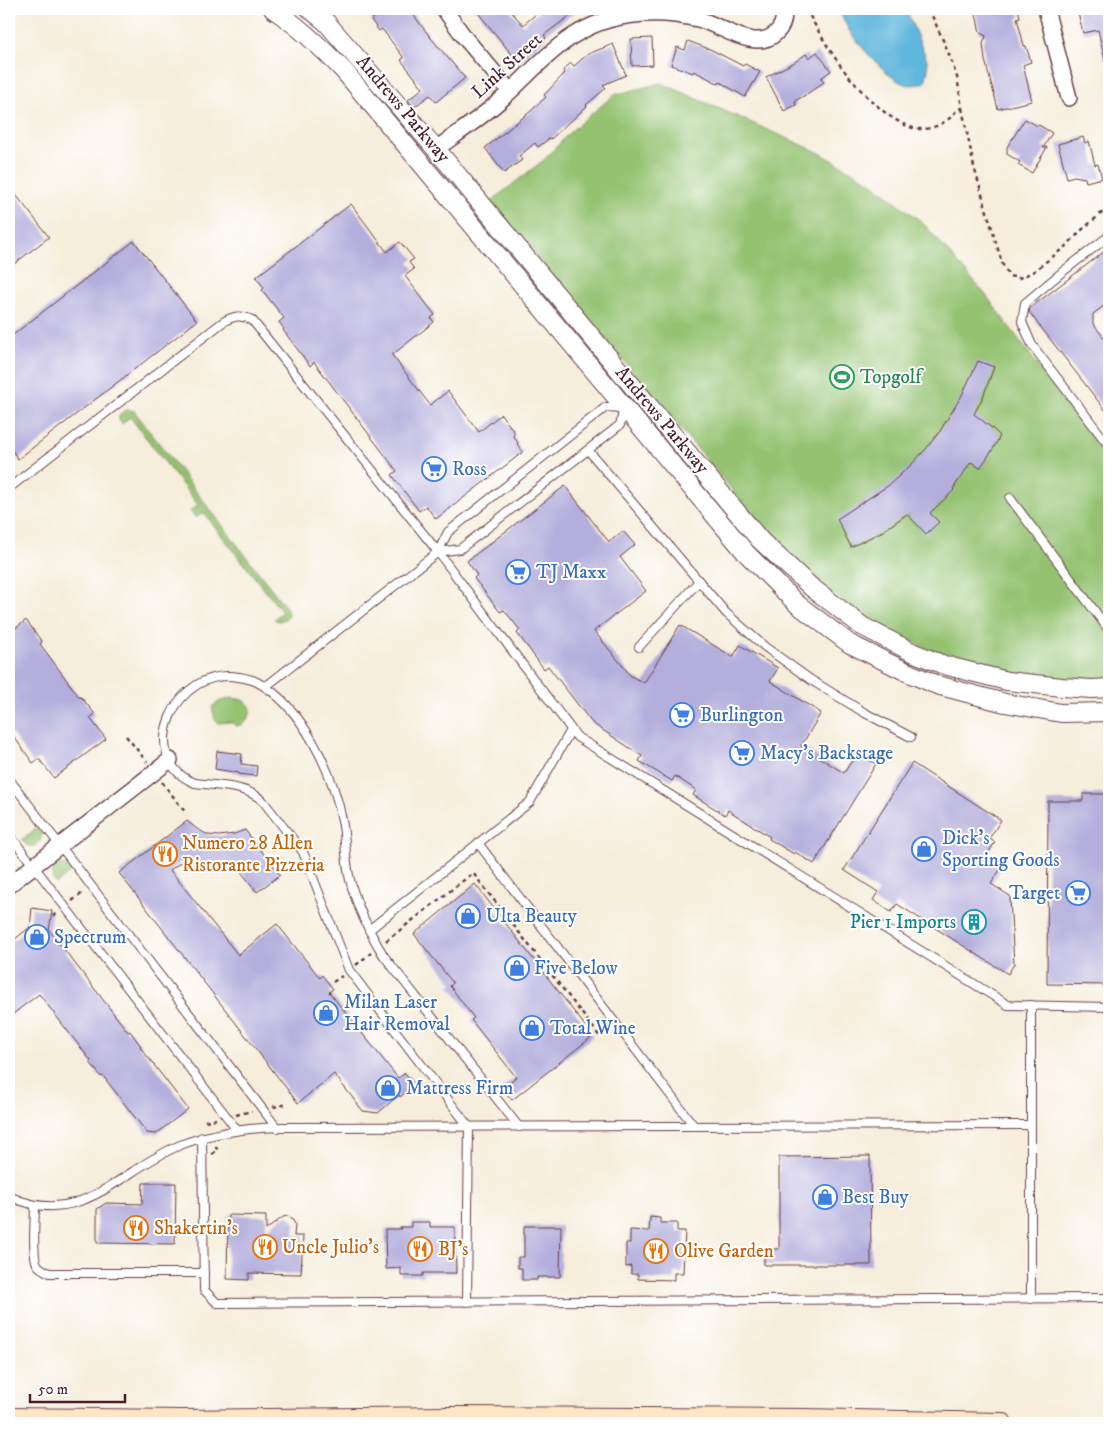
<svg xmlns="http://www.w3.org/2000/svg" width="1118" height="1432" font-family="'IM FELL DW Pica',serif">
	<rect width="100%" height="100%" fill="#fff"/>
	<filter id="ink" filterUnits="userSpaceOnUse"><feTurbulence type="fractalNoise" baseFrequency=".02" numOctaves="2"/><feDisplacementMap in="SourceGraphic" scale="10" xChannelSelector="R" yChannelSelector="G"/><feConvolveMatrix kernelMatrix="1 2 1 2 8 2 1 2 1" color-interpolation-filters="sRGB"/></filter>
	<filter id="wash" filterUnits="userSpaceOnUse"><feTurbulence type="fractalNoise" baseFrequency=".0096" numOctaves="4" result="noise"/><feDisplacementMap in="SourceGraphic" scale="20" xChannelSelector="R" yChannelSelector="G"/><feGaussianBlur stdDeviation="1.12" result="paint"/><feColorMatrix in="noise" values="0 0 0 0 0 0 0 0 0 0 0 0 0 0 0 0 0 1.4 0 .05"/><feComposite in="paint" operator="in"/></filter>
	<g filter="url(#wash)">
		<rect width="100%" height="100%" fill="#f6eddb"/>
		<g fill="#94c271" stroke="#6f704e">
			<path d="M661 83 818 152 871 182 922 222 985 294 1109 461V680C980 686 863 635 775 541L490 202 545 159 570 132 614 95Z"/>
			<path d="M128 410 134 411 287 609 288 615 285 619 279 621 274 619 282 612 203 512 196 518 190 511 198 505 130 417 122 424 119 420V416L124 411Z"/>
			<path d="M232 698C253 700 257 712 241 725L236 726 231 722 218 723 215 720 212 707C216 701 225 700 232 698Z"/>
			<path d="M37 827 42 834 40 841 35 846C29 847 25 845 22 840V839L31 834Z"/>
			<path d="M59 865 66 866 72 871 56 884C50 877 51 869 59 865Z"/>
		</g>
		<path fill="#61b7dd" stroke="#566b84" d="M838 9H906L927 60 928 70 925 82C919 85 909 86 902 83 886 75 859 46 849 30 845 23 842 16 838 9Z"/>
		<g id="blocks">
			<g fill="#b4aedc">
				<path d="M369 9H409L431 38 465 78 436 102 430 95 414 107 408 100 423 88 401 60 404 58 382 29 379 31 371 20 375 17Z"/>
				<path d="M475 9H509L523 25 542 9H579L544 35 546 38 518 62Z"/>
				<path d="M975 9H1018L1020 17 1017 18 1024 46H1026L1031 62 1023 65 1032 101 998 109 985 60 983 44 986 36 980 33Z"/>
				<path d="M1077 9H1109V61H1105L1098 30 1083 33Z"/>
				<path d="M652 38 653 65 632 66 631 39Z"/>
				<path d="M688 41 712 50 743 66 745 64 760 72 745 97 720 82 719 84 694 71 693 73 671 65 677 47 685 50Z"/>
				<path d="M613 44 626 75 603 85 606 88 586 105 587 106 571 121H570L551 139 550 138 538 147 535 143 519 156 522 160 504 173 485 148 531 111 546 97 544 95 565 73 563 70 571 63 574 66 588 54Z"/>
				<path d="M817 52 831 71 821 78 824 82 807 94 795 101 796 105 784 111 766 77 795 62 806 54 809 58Z"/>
				<path d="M1025 119 1038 126 1039 125 1052 133 1043 148 1047 147 1032 173 1018 165 1020 162 1007 154V147Z"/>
				<path d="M1083 137 1085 143 1089 141 1095 165 1098 164 1102 178 1086 182 1085 178 1074 176 1067 178 1058 144Z"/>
				<path d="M9 186 49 237 9 268Z"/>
				<path d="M351 204 387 252 400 242 414 259 409 262 414 269 405 276 435 315 431 318 434 322 392 355 430 405 448 391 479 432 501 414 515 433 513 435 518 443 517 444 523 452 436 519 426 506 419 511 392 475 397 471 314 362 310 366 283 330 284 329 279 322 284 318 262 290 264 288 256 277Z"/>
				<path d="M134 241 197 321 18 459 9 446V338Z"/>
				<path d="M1109 248V302L1093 314V324L1109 344V415L1029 312 1030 308Z"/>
				<path d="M978 361 994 367 983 397 974 414 993 429 1000 436 993 449 980 468 971 462 953 489 954 490 930 513 939 522 926 534 907 514 883 531 851 547 837 519 889 485 912 464 926 449 940 431 961 397Z"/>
				<path d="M565 486 609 542 623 531 635 545 620 557 646 591 594 631 631 676 644 683 680 625 733 657 740 645 778 668 770 681 821 713 801 746 844 773 851 762 863 756 876 764 814 864 795 852 794 854 769 839 770 837 728 810 725 815 693 795 696 790 675 776 672 781 639 761 642 756 592 723 548 666 544 669 517 633 520 630 504 610 500 612 474 578 477 575 467 561Z"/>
				<path d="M9 619 16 628 26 620 42 642 40 644 80 698 81 697 95 714 90 718 106 739 54 778 39 759 33 763 9 730Z"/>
				<path d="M217 751 242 754 241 764 257 766 256 776 239 774V773L215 769Z"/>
				<path d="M912 763 1001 820 989 839 995 842 987 855 1003 865 991 884 1010 896V899L1014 964 1008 974 897 904 891 912 873 900 878 892 844 870Z"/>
				<path d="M1083 794H1109V985L1047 984 1048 801H1083Z"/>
				<path d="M187 821 197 829 208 835 219 836 234 834 245 830 280 875 257 892 239 869 184 860 170 870 238 955 277 924 320 978 322 975 333 989 329 992 398 1078 405 1073 415 1085 400 1097 399 1095 378 1113 363 1111 334 1074 298 1103 119 873Z"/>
				<path d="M475 884 593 1036 512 1100 502 1088 516 1077 471 1020 474 1018 450 986 453 983 414 934Z"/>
				<path d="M32 908 52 911 49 930 128 1032 130 1031 141 1046 140 1047 188 1109 156 1134 147 1133 103 1076 101 1077 90 1062 91 1061 39 994 9 1017V944L30 927Z"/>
				<path d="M870 1156 871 1265H764V1249H779V1157Z"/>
				<path d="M143 1183H176L175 1244 97 1243V1209L106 1203 142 1204Z"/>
				<path d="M228 1215 266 1216V1230L283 1217 288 1216 292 1219 295 1224 294 1236H303L301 1274 249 1273V1280L227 1279Z"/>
				<path d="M650 1217 660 1218V1223H677V1231H685L683 1273H674V1280L638 1279V1274H631V1266L626 1267V1243H630V1230L649 1231Z"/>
				<path d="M411 1222H430V1227H455L456 1273H423V1276H401V1268L386 1269 385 1229H401L400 1227H411Z"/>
				<path d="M524 1226H561L560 1277H537V1280H522V1268H518V1257H524Z"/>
			</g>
		</g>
	</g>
	<g filter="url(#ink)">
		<use href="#blocks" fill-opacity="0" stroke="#643e45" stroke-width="1"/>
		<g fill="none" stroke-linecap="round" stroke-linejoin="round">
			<defs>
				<g id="service">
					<path d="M1109 236 1061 273 1025 303 1022 322 1032 345 1109 446"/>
					<path d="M588 450 726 613 765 647 811 680 865 713 911 737"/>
					<path d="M9 488 223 322C233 316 241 314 252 320L438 552 577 737 1008 1005 1109 1007"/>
					<path d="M1010 498 1109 630"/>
					<path d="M639 647 699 581"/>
					<path d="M265 687 438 552 448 532 606 407 624 408 620 425 460 549 438 552"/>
					<path d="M9 779 277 1128"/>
					<path d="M9 834 237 1130"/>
					<path d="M478 843 694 1126"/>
					<path d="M369 930 530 802 571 730"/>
					<path d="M202 1137 204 1290 217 1303 1109 1298"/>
					<path d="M9 1196C80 1230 119 1171 178 1146 211 1132 246 1128 282 1127L1031 1125"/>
					<path d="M35 1205C35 1217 32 1255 37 1264 40 1269 45 1271 50 1273H204"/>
					<path d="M1031 1299V1005"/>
					<path d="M467 1302 469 1127 349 970 303 852 263 801C246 785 218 786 195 783 134 759 175 665 239 677 245 678 251 679 257 682 302 705 333 773 342 820 346 840 345 860 350 880 357 907 369 932 384 956L519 1127"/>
				</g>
				<g id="minor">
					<path d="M444 9 465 38 510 91"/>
					<path d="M1046 9 1069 98"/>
					<path d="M436 149C458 133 482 117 503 98 545 60 572 21 634 15 656 12 677 14 698 19 721 25 755 53 776 33 783 26 785 18 783 9"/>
					<path d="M9 885 170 760"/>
				</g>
				<g id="tertiary">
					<path d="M273 9C300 27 322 48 344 71L746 553 797 604 850 644 909 673 937 685 1005 703 1061 713 1109 712"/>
					<path d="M310 9 326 22 436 149 760 540 811 587 862 626 912 652 944 665 1007 681 1062 687 1092 689 1109 688"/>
				</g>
				<path id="secondary" d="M9 1418 181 1420 450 1417 805 1419 1002 1423"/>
			</defs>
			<use href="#service" stroke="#643e45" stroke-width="10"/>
			<use href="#minor" stroke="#643e45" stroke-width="18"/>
			<use href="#tertiary" stroke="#643e45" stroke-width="20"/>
			<use href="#secondary" stroke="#643e45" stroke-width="22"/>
			<g stroke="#643e45" stroke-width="2.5" stroke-dasharray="4 4" stroke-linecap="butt">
				<path d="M806 9C816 27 826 45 838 62 852 83 892 127 919 129 930 130 943 124 951 117 955 113 956 109 962 108L957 77 947 49 929 9"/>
				<path d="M962 108 974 167 1002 263 1009 276 1019 278 1033 272 1066 246 1084 228 1109 207"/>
				<path d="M126 736 147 762"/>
				<path d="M162 782 186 813"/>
				<path d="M72 901 84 892"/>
				<path d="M53 916 58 912"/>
				<path d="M386 941 473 873 601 1038"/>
				<path d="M356 965 371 953"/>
				<path d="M333 982 342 976"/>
				<path d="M273 1107 288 1104"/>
				<path d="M236 1115 252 1111"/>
				<path d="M205 1121 216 1119"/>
				<path d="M212 1154 218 1150 214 1145"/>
			</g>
			<use href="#service" stroke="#fff" stroke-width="8"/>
			<use href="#minor" stroke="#fff" stroke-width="15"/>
			<use href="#tertiary" stroke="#fff" stroke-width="18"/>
			<use href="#secondary" stroke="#fde5c5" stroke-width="20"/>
		</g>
	</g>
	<defs>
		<symbol id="stadium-ring" viewBox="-11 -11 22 22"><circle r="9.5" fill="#fff" stroke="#2e9e5b" stroke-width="1.5"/><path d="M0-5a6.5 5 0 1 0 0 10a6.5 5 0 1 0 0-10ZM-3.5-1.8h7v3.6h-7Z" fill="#2e9e5b"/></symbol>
		<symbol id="supermarket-ring" viewBox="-11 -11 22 22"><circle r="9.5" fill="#fff" stroke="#3f7fe0" stroke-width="1.5"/><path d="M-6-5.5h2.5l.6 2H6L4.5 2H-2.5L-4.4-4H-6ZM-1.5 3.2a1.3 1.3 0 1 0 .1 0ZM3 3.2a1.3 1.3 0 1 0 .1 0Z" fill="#3f7fe0"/></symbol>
		<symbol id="shop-ring" viewBox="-11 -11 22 22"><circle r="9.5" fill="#fff" stroke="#3f7fe0" stroke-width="1.5"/><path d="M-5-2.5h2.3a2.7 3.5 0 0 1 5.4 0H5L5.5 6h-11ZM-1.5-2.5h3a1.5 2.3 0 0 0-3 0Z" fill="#3f7fe0"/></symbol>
		<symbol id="restaurant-ring" viewBox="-11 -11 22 22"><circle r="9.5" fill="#fff" stroke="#e8710a" stroke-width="1.5"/><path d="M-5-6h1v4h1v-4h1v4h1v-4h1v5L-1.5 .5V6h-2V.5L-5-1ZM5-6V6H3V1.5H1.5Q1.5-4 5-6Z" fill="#e8710a"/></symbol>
		<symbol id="building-ring" viewBox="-11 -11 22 22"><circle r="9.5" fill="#fff" stroke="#0f9aa8" stroke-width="1.5"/><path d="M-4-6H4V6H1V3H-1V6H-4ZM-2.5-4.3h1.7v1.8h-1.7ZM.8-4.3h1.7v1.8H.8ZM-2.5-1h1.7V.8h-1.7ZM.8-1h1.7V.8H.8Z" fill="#0f9aa8"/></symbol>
	</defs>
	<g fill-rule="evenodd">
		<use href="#stadium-ring" x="828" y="363" width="28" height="28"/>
		<use href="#supermarket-ring" x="420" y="455" width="28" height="28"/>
		<use href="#supermarket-ring" x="504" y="558" width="28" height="28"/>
		<use href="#supermarket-ring" x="668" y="701" width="28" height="28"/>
		<use href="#supermarket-ring" x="728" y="739" width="28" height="28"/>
		<use href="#shop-ring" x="910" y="835" width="28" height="28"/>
		<use href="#restaurant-ring" x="151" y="840" width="28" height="28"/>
		<use href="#supermarket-ring" x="1064" y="879" width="28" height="28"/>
		<use href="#shop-ring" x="454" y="902" width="28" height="28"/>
		<use href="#building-ring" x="960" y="908" width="28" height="28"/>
		<use href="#shop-ring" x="23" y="923" width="28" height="28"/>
		<use href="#shop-ring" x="503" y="954" width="28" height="28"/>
		<use href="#shop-ring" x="312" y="999" width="28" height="28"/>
		<use href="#shop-ring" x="518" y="1014" width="28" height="28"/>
		<use href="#shop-ring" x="374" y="1074" width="28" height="28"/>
		<use href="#shop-ring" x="811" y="1183" width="28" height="28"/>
		<use href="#restaurant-ring" x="122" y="1214" width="28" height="28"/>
		<use href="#restaurant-ring" x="251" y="1233" width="28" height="28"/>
		<use href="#restaurant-ring" x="406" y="1235" width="28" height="28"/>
		<use href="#restaurant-ring" x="642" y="1237" width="28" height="28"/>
	</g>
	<g text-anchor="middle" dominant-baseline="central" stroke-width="4" stroke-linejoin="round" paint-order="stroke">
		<g font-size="19" fill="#4a1f2b" stroke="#fff">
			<text transform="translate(507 66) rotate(-42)">Link Street</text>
			<text transform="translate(403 109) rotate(50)">Andrews Parkway</text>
			<text transform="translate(662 420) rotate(50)">Andrews Parkway</text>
		</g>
		<g font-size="19" fill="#27864d" stroke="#fff" text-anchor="start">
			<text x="860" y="377">Topgolf</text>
		</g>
		<g font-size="19" fill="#366cbe" stroke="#fff" text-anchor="start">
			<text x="452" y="469">Ross</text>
			<text x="536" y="572">TJ Maxx</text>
			<text x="700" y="715">Burlington</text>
			<text x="760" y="753">Macy's Backstage</text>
			<text x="942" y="838">Dick's<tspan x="942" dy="22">Sporting Goods</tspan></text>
			<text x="1060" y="893" text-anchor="end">Target</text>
			<text x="486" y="916">Ulta Beauty</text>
			<text x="54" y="937">Spectrum</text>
			<text x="534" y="968">Five Below</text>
			<text x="344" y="1002">Milan Laser<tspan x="344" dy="22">Hair Removal</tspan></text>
			<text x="550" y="1028">Total Wine</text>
			<text x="406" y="1088">Mattress Firm</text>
			<text x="842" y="1197">Best Buy</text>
		</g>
		<g font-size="19" fill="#c56008" stroke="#fff" text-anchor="start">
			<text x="182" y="843">Numero 28 Allen<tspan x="182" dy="22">Ristorante Pizzeria</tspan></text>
			<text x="154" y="1228">Shakertin's</text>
			<text x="282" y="1247">Uncle Julio's</text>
			<text x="438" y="1249">BJ's</text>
			<text x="674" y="1251">Olive Garden</text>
		</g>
		<g font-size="19" fill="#0d838f" stroke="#fff" text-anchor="end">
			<text x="956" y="922">Pier 1 Imports</text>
		</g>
	</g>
	<rect width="1118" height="1432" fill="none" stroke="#fff" stroke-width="30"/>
	<path d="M30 1394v8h95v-8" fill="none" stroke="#4a1f2b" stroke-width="2.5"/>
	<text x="38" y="1394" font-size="15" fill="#4a1f2b" stroke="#ffffff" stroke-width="4" paint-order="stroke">50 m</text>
</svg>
